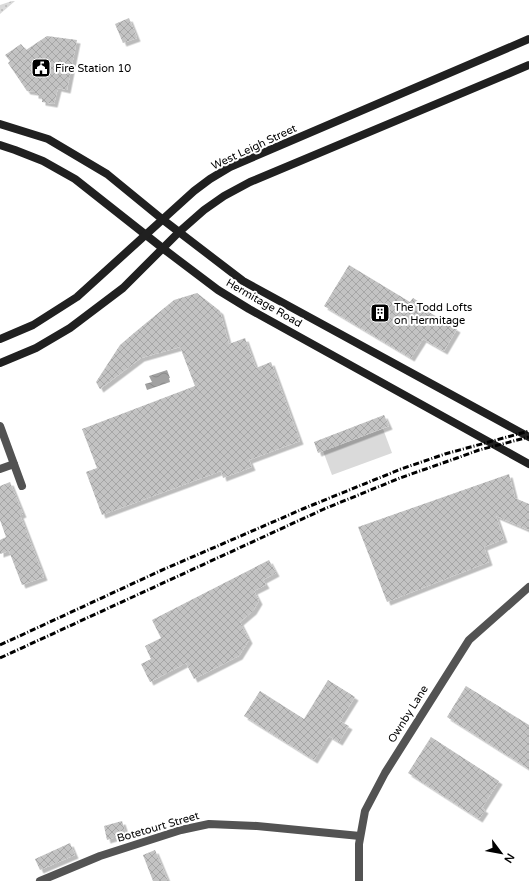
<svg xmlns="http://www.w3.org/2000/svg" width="529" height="881" font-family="'Varela Round',sans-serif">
	<defs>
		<pattern id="green-dots" width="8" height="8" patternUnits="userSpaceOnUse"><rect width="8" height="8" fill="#dadada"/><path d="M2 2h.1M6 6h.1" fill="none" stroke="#b9b9b9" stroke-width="1.8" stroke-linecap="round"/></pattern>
		<pattern id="water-waves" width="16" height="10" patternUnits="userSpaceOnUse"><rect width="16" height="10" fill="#a1a1a1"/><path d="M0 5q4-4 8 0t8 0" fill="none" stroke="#898989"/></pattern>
		<pattern id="building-cross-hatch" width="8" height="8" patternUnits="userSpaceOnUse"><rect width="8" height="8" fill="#c3c3c3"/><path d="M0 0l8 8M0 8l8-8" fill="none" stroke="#a6a6a6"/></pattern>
		<filter id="shadow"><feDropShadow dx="3.5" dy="3.5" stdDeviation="0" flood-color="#0004"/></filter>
	</defs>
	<rect width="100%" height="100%" fill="#fff"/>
	<path fill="url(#green-dots)" d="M12 1H15L0 14V5Z"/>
	<path fill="#dadada" d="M383 429 392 453 332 475 323 451Z"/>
	<path fill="url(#water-waves)" d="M167 370 170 378H169L170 382 147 390 145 384 152 382 149 376Z"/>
	<g fill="url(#building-cross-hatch)" filter="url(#shadow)">
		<path d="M129 18 137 38 123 43 115 24Z"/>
		<path d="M47 36 77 40 67 90 58 88 54 104 42 102V96L35 95V92L27 91 8 63 10 61 5 55 21 44 26 50Z"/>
		<path d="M349 265 410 302 413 298 421 303 419 306 457 329 444 351 423 339 411 358 324 306Z"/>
		<path d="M197 293 220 311 229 344 245 338 256 368 271 362 300 441 249 460 252 467 223 478 221 471 102 515 86 472 97 468 82 429 195 386 180 347 141 358 100 389 96 382 120 345 134 333 174 300Z"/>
		<path d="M384 415 389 426 318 453 314 442Z"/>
		<path d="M509 474 515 498 529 504V530L496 516 504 539 484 547 489 562 387 602 358 527Z"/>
		<path d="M10 482 23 514 20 515 44 577 22 585 9 551 0 554V540L6 537 0 520V486Z"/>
		<path d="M269 560 276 573 263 580 266 585 254 591 259 601 253 611 240 622 249 640 239 656 194 679 186 663 150 682 141 664 151 659 145 646 161 638 152 620Z"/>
		<path d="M328 680 355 697 340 721 349 726 339 742 329 736 314 760 244 716 260 691 304 719Z"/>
		<path d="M466 686 529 725V769L447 717Z"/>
		<path d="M431 737 499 781 482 808 485 810 479 819 408 773Z"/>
		<path d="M122 821 126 834 107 840 104 826Z"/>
		<path d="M70 843 75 855 40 870 35 859Z"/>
		<path d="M155 850 168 881H153L143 855Z"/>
	</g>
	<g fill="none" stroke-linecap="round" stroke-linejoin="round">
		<g stroke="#535353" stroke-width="8">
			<path d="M0 426 22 486"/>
			<path d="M0 469 14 464"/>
			<path d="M40 881 100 856 181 830 209 824 257 826 360 836"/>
			<path d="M359 881V844L365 811 385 773 469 640 529 587"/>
		</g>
		<g stroke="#202020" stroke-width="8">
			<path d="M0 124 48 139 107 174 162 219 243 281 529 437"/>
			<path d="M0 145 15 150 43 161 75 179 165 250 218 290 249 309 529 464"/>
			<path d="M0 339 33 325 77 297 194 191 210 179 230 167 529 39"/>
			<path d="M0 363 36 348 70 328 123 288 179 232 204 210 224 196 250 182 529 65"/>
		</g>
		<g stroke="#000" stroke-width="3" stroke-dasharray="6 2 1 2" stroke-linecap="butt">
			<path d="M0 645 160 571 305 508 401 469 445 454 529 431"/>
			<path d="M0 658 324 509 400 478 457 458 479 450 529 437"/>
		</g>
	</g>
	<defs>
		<symbol id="civic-square" viewBox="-11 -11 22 22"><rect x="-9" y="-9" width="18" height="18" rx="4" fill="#000" stroke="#fff"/><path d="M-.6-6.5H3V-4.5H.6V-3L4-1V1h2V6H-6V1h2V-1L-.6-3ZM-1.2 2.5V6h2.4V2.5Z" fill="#fff"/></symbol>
		<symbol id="building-square" viewBox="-11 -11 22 22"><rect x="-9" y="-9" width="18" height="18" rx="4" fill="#000" stroke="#fff"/><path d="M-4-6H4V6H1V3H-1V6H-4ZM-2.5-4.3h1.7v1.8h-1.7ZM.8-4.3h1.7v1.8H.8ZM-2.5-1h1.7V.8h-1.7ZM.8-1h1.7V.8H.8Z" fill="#fff"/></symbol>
	</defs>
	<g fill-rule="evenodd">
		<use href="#civic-square" x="30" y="57" width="22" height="22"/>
		<use href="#building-square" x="369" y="302" width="22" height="22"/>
	</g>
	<g text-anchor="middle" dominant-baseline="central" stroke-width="4" stroke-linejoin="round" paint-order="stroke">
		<g font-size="11" fill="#000" stroke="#fff" text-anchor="start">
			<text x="55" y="68">Fire Station 10</text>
			<text x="394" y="307">The Todd Lofts<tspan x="394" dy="13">on Hermitage</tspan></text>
		</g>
		<g font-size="11" fill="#000" stroke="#fff">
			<text transform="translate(254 147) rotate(-25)">West Leigh Street</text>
			<text transform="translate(264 303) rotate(30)">Hermitage Road</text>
			<text transform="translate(408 714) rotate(-58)">Ownby Lane</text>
			<text transform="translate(158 827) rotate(-16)">Botetourt Street</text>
		</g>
	</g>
	<g transform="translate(501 853) rotate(122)" stroke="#ffffff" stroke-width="3" paint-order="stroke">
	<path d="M0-3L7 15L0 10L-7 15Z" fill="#000000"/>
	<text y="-6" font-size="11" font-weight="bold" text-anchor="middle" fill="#000000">N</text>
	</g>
</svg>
